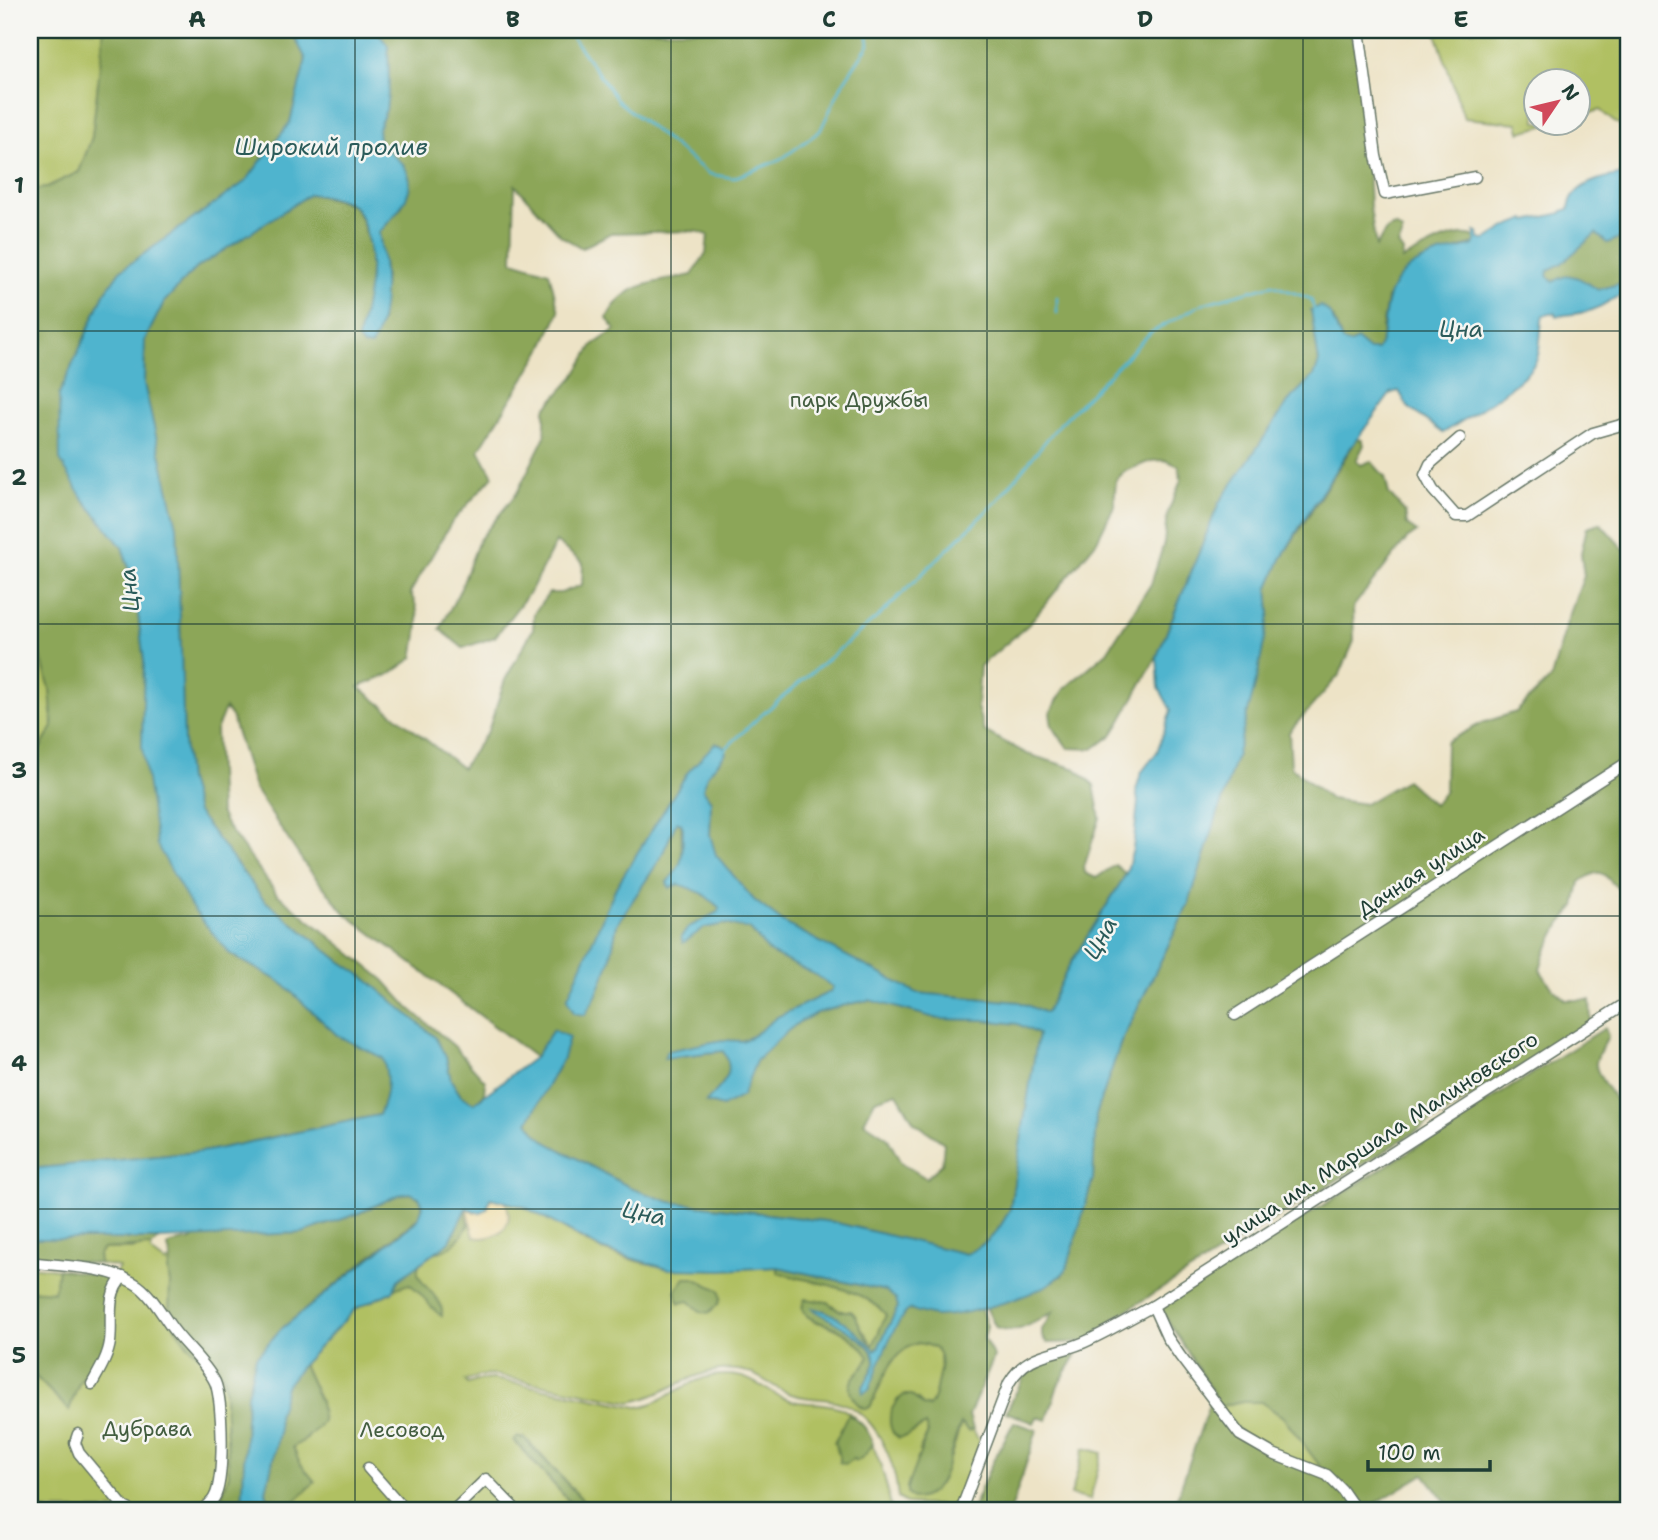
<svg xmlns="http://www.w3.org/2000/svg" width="1658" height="1540" font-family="'Shantell Sans',sans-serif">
	<rect width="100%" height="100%" fill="#f6f6f2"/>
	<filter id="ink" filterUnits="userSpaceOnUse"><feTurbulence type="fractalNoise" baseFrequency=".0143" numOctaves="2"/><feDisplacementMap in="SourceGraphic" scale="14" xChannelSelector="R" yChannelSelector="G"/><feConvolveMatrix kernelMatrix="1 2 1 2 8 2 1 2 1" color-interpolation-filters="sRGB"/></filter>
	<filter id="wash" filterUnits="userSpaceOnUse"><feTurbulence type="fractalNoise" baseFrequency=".00686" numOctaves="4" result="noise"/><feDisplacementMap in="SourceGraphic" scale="28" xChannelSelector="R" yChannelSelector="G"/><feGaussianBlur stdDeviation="1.57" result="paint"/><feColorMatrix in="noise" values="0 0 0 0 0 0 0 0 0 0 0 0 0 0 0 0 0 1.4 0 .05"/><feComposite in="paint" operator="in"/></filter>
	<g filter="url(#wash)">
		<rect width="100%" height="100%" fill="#ede3c6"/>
		<g fill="#b0c062" stroke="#687e4b" stroke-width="2">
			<path d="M30 30H104L92 137 79 172 45 188 30 191Z"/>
			<path d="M1435 30H1628V128L1614 122 1600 110 1578 116V80H1536V122L1555 123 1520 132 1518 123 1464 118Z"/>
			<path d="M30 619 50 689 53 727 30 765Z"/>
			<path d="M490 1198C501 1202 515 1203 526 1208 553 1219 576 1239 602 1250 662 1274 715 1270 778 1267V1273C812 1282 864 1287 886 1315L873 1346 866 1334 858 1327V1322C838 1310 829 1299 805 1300L813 1321C835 1326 856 1338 869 1357L862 1370 852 1380 860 1407 866 1409 870 1407C883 1383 888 1352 918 1343 944 1346 943 1359 938 1380 935 1390 936 1399 930 1407L923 1405 917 1399H898L891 1412 913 1433 925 1425 928 1432 919 1451 951 1457 961 1423 968 1431 973 1429 980 1443 960 1499 950 1506 906 1504 898 1497C895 1461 876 1410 835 1401 819 1398 803 1399 788 1393 760 1381 755 1367 720 1370 688 1374 661 1397 630 1402L493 1375 479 1376 465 1381 468 1384 479 1380 494 1379 638 1407C665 1403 685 1381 712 1376 746 1371 753 1383 781 1397 800 1406 819 1401 838 1407 871 1418 886 1478 891 1508L899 1510H592L526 1439 518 1437 514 1441 577 1510H286L315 1482 299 1462 293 1446 307 1439 320 1401 303 1364 355 1309 392 1292 398 1280 450 1241 465 1208Z"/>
			<path d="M144 1246H152L151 1252 166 1263 171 1259 168 1270 170 1283 169 1319 188 1345 224 1376 229 1475 217 1510H30V1379L34 1375 69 1410 79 1383 108 1343 114 1277 119 1267 99 1264 98 1255 103 1249H132Z"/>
			<path d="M30 1266 58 1269 54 1292 30 1290Z"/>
			<path d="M1237 1402H1261L1283 1417 1327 1475 1249 1442 1218 1407Z"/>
			<path d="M1084 1448 1102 1453 1090 1500 1071 1495Z"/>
		</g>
		<g fill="#8ca658" stroke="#567246" stroke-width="2" fill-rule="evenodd">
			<path d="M104 30H291L306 59 290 122 246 181 120 271 104 294 59 395 81 496 122 547 134 583 144 661 142 747 228 953 282 983 338 1036 383 1057C390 1079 388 1093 379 1115L207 1151 30 1169V765L53 727 50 689 30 619V191L45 188 79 172 92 137Z"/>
			<path d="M376 30H1351L1365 93 1370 208 1376 247C1382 238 1383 228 1396 226L1402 231V237L1398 245 1403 252 1402 260C1419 252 1456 227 1475 237V244L1459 248 1387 298 1382 328 1383 340 1377 350H1369L1342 341 1333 317 1311 310 1319 362 1314 376 1292 397 1219 503 1157 656 1119 724 1112 735 1093 749 1068 748 1052 726 1050 713 1064 689 1107 652 1151 584 1164 543 1167 515 1181 480 1179 466 1165 460 1151 461 1125 471 1116 480 1114 506 1097 541 1028 625 980 666 977 707 984 731 1027 754 1076 769 1094 785 1100 818 1084 867 1085 873 1096 878 1115 865 1126 874 1069 966 1046 1013 1019 1002 917 993 784 923 754 900 715 855 710 835 711 801 703 789 707 775 726 753 723 745 716 743 688 772 616 887 610 961 617 924 660 859 676 821 681 823 682 860 679 870 667 882 670 888 678 883 702 893 720 908 718 912 689 927 683 942 704 928 725 924 750 929 770 953 814 974 833 987 830 992 777 1017 753 1036 741 1041 722 1040 665 1058 723 1051C739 1075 720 1084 707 1103L722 1107 741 1096 756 1061 784 1034 799 1022 817 1013 845 1005 869 1000 939 1019 984 1020 1018 1024 1038 1034 1010 1209C998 1233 990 1242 966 1254L833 1222 670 1202 633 1189 548 1143 537 1134 528 1122 563 1058 553 1030 535 1057 346 914 306 866 254 788 232 718 225 708 216 731 220 812 225 823 277 894 384 980 409 1008 454 1046 485 1081 484 1094 474 1104 461 1096 451 1080 446 1057 364 977 340 961 264 900 197 812 188 780 184 742 177 527 144 384 145 340 164 302 195 269 310 194 342 201 356 208 362 221 371 252 369 287 381 324 385 276 379 233 402 206 405 167 379 143 378 128 386 110 389 84 388 46ZM515 185 561 236 582 248 611 233 696 231 708 235 706 253 692 275C656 283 624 281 607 318L615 330 593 345 574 377 545 409V436L517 493 479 540 461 588 440 629 463 648 495 637 531 590 556 542 583 563 582 585 561 593H549L534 613 533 629 505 680 488 731 462 768 359 687 390 674 413 658C417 635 423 613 410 593L451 523 493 476 479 450 541 351 559 312 549 272 513 261ZM897 1093 914 1122 944 1143 942 1164 926 1178 901 1163 887 1137 864 1122 875 1100Z"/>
			<path d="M1596 233 1607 243 1628 235V281L1598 290 1550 280 1547 276 1548 270 1561 264Z"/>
			<path d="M1357 439 1362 440 1364 445 1356 461 1361 465 1371 461 1385 477 1389 494 1405 512 1407 525 1417 532 1407 539 1353 607 1354 641 1340 674 1289 732 1291 767 1330 799 1365 804 1406 780 1434 805 1445 791 1446 742 1482 723 1516 712 1551 678 1568 619 1584 576 1581 553 1587 527 1600 523 1628 554V889L1624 892C1602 881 1609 861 1580 882L1575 906 1560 925 1544 955 1540 970 1553 989 1566 1000H1590L1591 1023 1116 1317 1087 1342 1047 1343 1042 1337V1329L1053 1312C1035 1321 1016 1337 996 1328L986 1307 1032 1292 1062 1276 1093 1179 1096 1115 1121 1042 1189 903 1236 757 1270 612 1268 589 1281 559Z"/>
			<path d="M1605 1028 1608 1036C1604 1045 1597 1054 1596 1063 1595 1074 1618 1105 1628 1110V1510H1452L1424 1474 1373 1505 1376 1510H1173L1213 1393 1160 1308ZM1237 1402H1261L1283 1417 1326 1474 1240 1435 1219 1407Z"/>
			<path d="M410 1193C423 1197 425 1206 419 1217L280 1330 256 1357 247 1395 242 1510H217L229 1475 224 1377 188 1345 169 1319 170 1283 168 1270 171 1259 168 1247 170 1244 192 1240 195 1237 302 1233 357 1214 398 1195Z"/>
			<path d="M466 1208 469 1224C456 1243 452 1253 426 1253 400 1284 445 1289 442 1316 428 1308 423 1292 409 1284L391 1290 395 1269Z"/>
			<path d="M30 1239H160L152 1246 103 1249 98 1255 99 1264 30 1257Z"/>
			<path d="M778 1267 886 1291 897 1299 898 1307 878 1348 874 1350C859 1334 843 1322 824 1310L817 1312C831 1318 878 1345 875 1363 873 1372 866 1381 862 1389 873 1369 894 1321 910 1309L935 1316 981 1308 987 1326 984 1339 994 1357 969 1415 973 1429 968 1431 961 1424C948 1448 949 1499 912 1499L907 1494V1487L928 1432 925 1425 906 1436 899 1438 893 1433C886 1419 891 1404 904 1395H911L923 1405 929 1407C936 1399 935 1390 938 1380 943 1359 944 1346 918 1343 888 1352 883 1383 870 1407L866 1409C856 1405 845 1392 852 1380 857 1371 865 1368 869 1357 864 1349 858 1342 850 1337 843 1332 833 1326 825 1324 813 1320 796 1315 805 1299L828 1302 840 1311H851L856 1316C859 1327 865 1336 873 1346L886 1315C864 1287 812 1282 778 1273Z"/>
			<path d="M58 1269 114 1277 108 1343 79 1383 69 1410 34 1375 30 1379V1290L54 1292Z"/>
			<path d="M685 1278H694L719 1290C724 1302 717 1306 708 1313L700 1311 689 1301 679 1303 675 1291Z"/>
			<path d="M1062 1355 1076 1356 1058 1385 1047 1420 1037 1417 1034 1423 1006 1412 1028 1369 1036 1361Z"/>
			<path d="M303 1364 320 1402 323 1422 306 1439 293 1447 299 1462 315 1482 286 1510H270L266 1491 279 1432 278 1416 286 1386Z"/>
			<path d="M848 1415C862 1421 868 1430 873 1444L864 1456 857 1461 853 1459 845 1464 839 1462V1454L834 1442C842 1433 841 1424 848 1415Z"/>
			<path d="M1014 1422 1037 1430 1011 1510H972L992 1463Z"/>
			<path d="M518 1437 525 1439 592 1510H577L514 1440Z"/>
		</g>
		<path fill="#eeda9e" stroke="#868c69" stroke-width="2" d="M490 1198 500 1199 506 1203C508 1208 510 1215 508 1221 504 1235 486 1240 474 1237L466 1208 475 1212 488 1207Z"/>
		<path fill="#50b4ce" stroke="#387881" stroke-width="2" d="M291 30H376L388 46 389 84 386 110 378 128 379 143C387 150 397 157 404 166 422 191 394 215 379 233 385 265 389 318 371 346H363L358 340C366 298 377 271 365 228 363 222 360 213 356 208 346 198 323 196 310 194L195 269 164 302 145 340 144 384 177 527 184 742 188 780 197 812 264 900 340 961 364 977 435 1037 446 1057 451 1080 461 1096 474 1103 535 1057 553 1030 569 1037 563 1058 528 1122 537 1134 548 1143 633 1189 670 1202 833 1222 966 1254C990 1242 998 1233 1010 1209L1038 1034 1018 1024 984 1020 939 1019 869 1000 845 1005 817 1013 799 1022 784 1034 756 1061 742 1096 722 1107 706 1102C721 1086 738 1074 723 1051L664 1058 667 1051 722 1040 742 1041 753 1036 777 1017 830 992 833 987 814 974 770 953 750 929 725 924 704 928 683 943 681 937 689 927 718 912 720 908 702 893 679 884 669 888 667 882C686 862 682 854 683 828L681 823 677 821 660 859 617 924 610 961 596 996 585 1015 574 1013 567 999 616 887 688 772 715 743 723 745 726 753 707 775 703 789 711 801 710 835 716 855 754 900 784 923 917 993 1019 1002 1046 1013 1069 966 1126 874 1133 849 1138 802 1136 790 1141 773 1157 752 1171 710 1159 688 1157 656 1219 503 1292 397 1314 376 1319 362 1311 310 1320 306C1334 312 1335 328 1342 341L1350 344 1357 340 1369 350H1377C1385 338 1383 323 1386 308 1393 263 1433 255 1472 246L1475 243V232L1478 233 1479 239 1485 240 1508 226 1526 219 1527 221 1562 213V211L1569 209C1571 183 1606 176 1628 174V235L1607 243 1596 233 1561 264 1548 270 1547 276 1554 282C1571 269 1583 280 1598 290L1628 281V294C1613 297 1609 302 1597 308 1586 314 1569 314 1556 316L1555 313 1543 315C1540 329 1541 345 1537 359 1528 381 1465 419 1443 433L1408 407 1399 391 1391 393 1346 454 1302 523 1281 559 1268 589 1270 612 1257 678 1236 757 1189 903 1121 1042 1096 1115 1093 1179 1067 1268C1052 1294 966 1316 936 1316 927 1315 918 1312 910 1309 893 1321 878 1369 869 1390L863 1393 862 1389C866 1381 872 1373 875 1364 881 1342 824 1319 812 1308 837 1311 858 1333 875 1350L878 1348 898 1307 896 1299 886 1291 778 1267 722 1270 668 1269 601 1249 525 1207 490 1198 487 1209 480 1213 466 1208 450 1241 398 1280 393 1291 355 1309 303 1364 286 1386 278 1416 279 1432 266 1491 270 1510H242L247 1395 256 1357 280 1330 414 1223 419 1217 423 1206 419 1197 410 1193 398 1195 357 1214 302 1233 160 1239H30V1169L207 1151 379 1115C388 1094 389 1079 383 1058L338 1036 282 983 229 953 192 908 157 845 142 747 144 661 134 583 122 547 81 496 60 460 59 395 104 294 120 271 246 181 290 122 306 59Z"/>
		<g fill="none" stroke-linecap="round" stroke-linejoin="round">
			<g stroke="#50b4ce" stroke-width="2.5">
				<path d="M567 30 618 101 709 174 733 178 780 160 820 131 843 83 869 44 867 30"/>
				<path d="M1057 313V297"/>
				<path d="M724 750 758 718 881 614 997 501 1057 427 1150 333 1202 304 1272 285 1311 299 1314 309"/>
			</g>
		</g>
	</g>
	<g filter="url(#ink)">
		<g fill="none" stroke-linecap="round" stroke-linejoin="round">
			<defs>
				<g id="minor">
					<path d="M1359 30 1376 156 1385 194 1475 177"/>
					<path d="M1460 438 1430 464 1425 475 1433 490 1456 516H1467L1593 433 1628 423"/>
					<path d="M1235 1015 1628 762"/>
					<path d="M30 1262C64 1267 103 1265 134 1283 150 1292 161 1313 172 1328 185 1346 205 1362 215 1382 223 1401 225 1481 214 1498 211 1503 206 1507 203 1510"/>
					<path d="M1153 1306 1167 1337 1180 1356 1240 1435 1273 1454 1327 1475 1342 1490 1356 1510"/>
					<path d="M92 1384C99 1371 108 1357 110 1342 113 1320 105 1295 123 1277"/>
					<path d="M78 1434 75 1443 79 1453 124 1507 130 1510"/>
					<path d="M368 1468 405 1510"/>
					<path d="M454 1510 486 1479 516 1510"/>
					<path d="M961 1510 1009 1383C1029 1349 1058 1356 1089 1340 1111 1330 1132 1317 1153 1306L1628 1002"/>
				</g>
			</defs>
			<use href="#minor" stroke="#677767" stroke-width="13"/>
			<use href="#minor" stroke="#fff" stroke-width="10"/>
		</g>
	</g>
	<path fill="none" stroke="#1f3d34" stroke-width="2" stroke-opacity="0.55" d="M355 30V1510M671 30V1510M987 30V1510M1303 30V1510M30 331H1628M30 624H1628M30 916H1628M30 1209H1628"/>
	<g text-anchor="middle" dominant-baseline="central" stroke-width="5" stroke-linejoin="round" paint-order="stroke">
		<g font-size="21" fill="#435e40" stroke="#f6f6f2">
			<text x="859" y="400">парк Дружбы</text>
			<text x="147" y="1429">Дубрава</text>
			<text x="402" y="1430">Лесовод</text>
		</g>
		<g font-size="21" fill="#1f3d34" stroke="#f6f6f2">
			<text transform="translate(1421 872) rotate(-33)">Дачная улица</text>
			<text transform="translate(1380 1138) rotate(-33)">улица им. Маршала Малиновского</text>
		</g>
		<g font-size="23" font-style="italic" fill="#2b5b5a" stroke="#f6f6f2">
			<text x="331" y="147">Широкий пролив</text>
			<text x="1461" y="329">Цна</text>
			<text transform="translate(129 590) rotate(-96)">Цна</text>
			<text transform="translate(1100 938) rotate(-60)">Цна</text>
			<text transform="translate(644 1213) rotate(12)">Цна</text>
		</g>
	</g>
	<rect width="1658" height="1540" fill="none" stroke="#f6f6f2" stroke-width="77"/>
	<g transform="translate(1557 102) rotate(55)"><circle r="33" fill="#f6f6f2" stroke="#a0aca6" stroke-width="2"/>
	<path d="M0-5L12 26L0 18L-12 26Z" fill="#d1495b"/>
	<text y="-10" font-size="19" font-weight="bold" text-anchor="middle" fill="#1f3d34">N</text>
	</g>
	<path d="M1368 1460v10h122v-10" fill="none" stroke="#1f3d34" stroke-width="3.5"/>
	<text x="1378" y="1460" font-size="21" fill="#1f3d34" stroke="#f6f6f2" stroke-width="5" paint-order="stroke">100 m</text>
	<rect x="38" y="38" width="1582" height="1464" fill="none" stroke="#1f3d34" stroke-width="2.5"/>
	<g font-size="23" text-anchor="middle" font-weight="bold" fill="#1f3d34">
		<text x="197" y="27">A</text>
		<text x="513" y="27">B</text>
		<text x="829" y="27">C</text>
		<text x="1145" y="27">D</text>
		<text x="1461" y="27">E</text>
		<text x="19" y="193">1</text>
		<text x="19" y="485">2</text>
		<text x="19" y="778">3</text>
		<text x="19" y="1071">4</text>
		<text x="19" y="1363">5</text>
	</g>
</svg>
